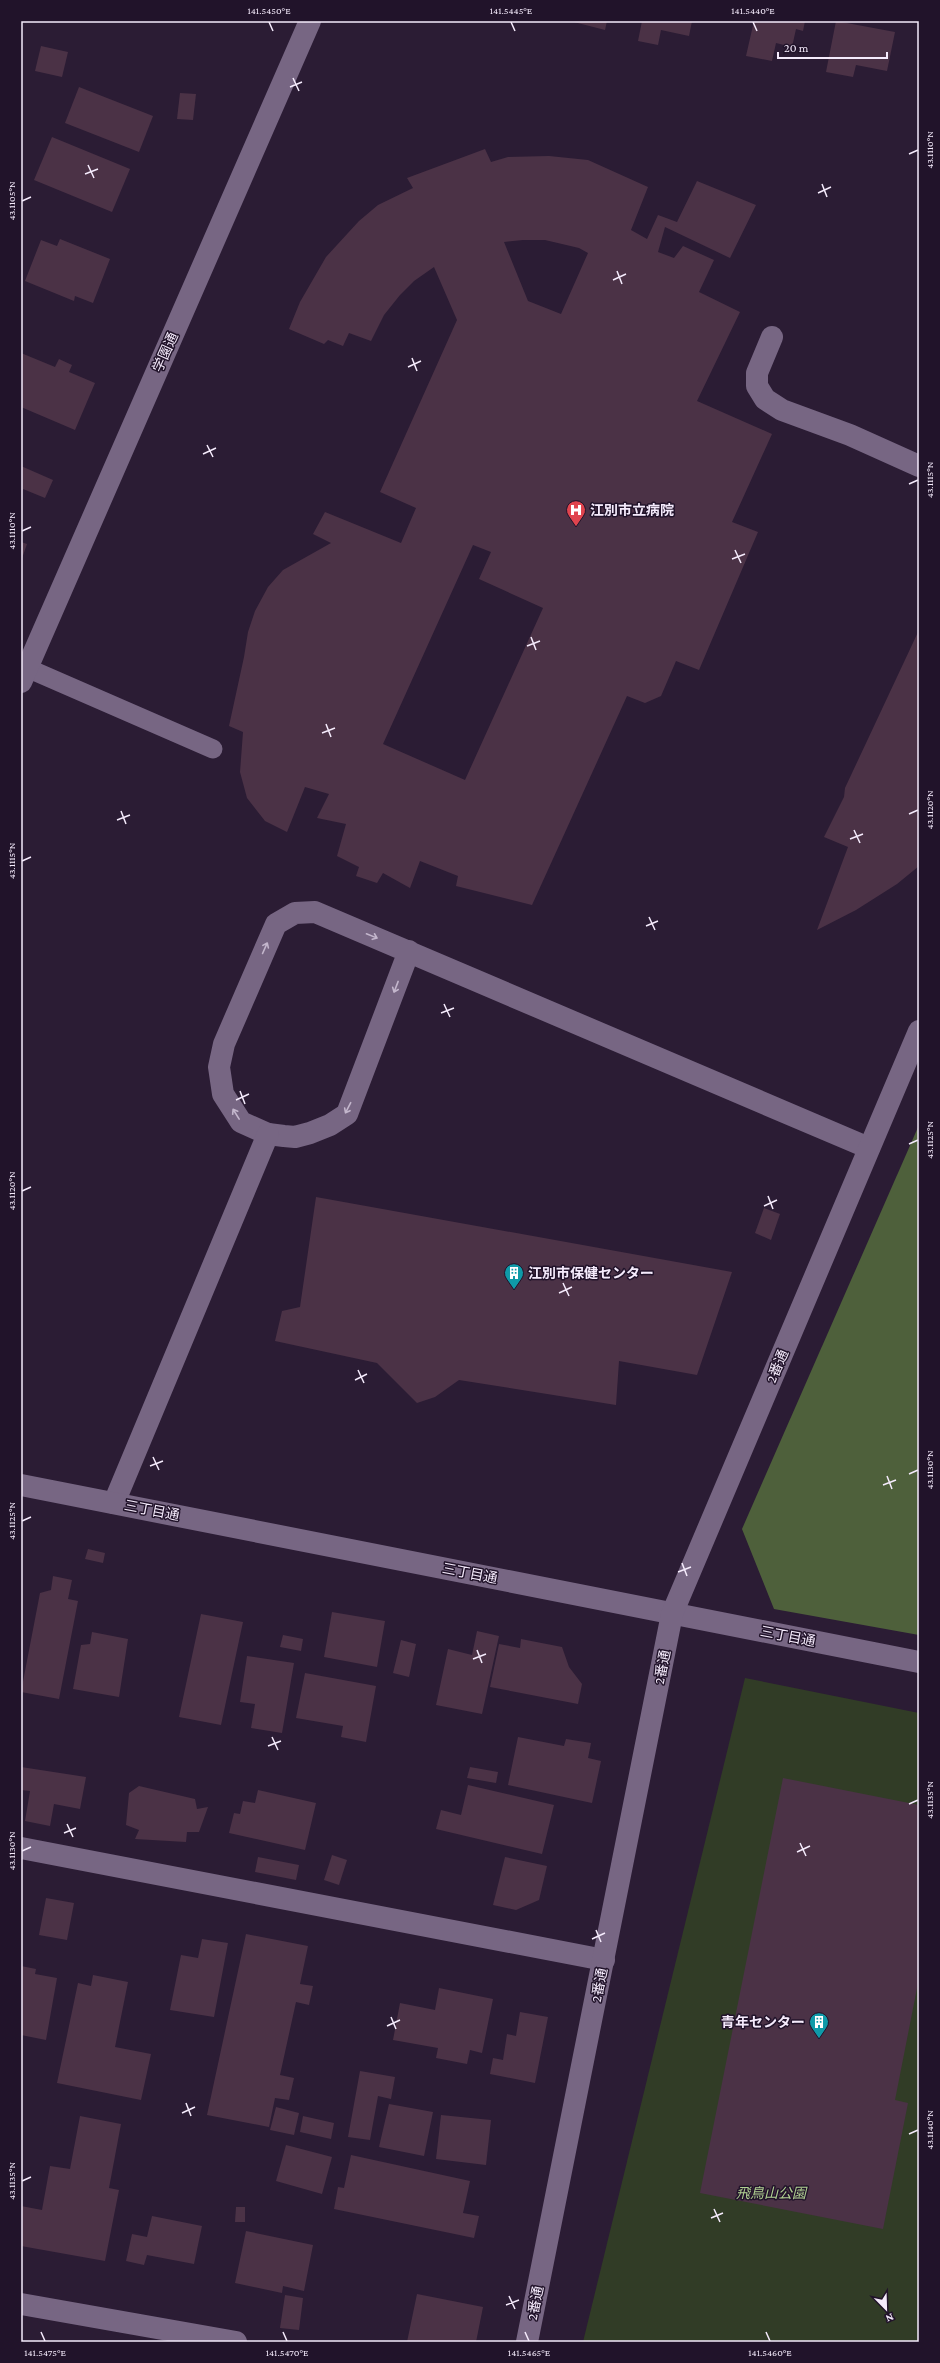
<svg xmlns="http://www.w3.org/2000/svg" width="940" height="2363" font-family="'Crimson Pro','Noto Sans JP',serif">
	<rect width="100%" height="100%" fill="#2b1c34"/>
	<path fill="#313c26" d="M745 1678 919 1713V2342H583Z"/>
	<path fill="#4e603b" d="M919 1125V1635L774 1609 742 1529Z"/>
	<g fill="#4b3246" fill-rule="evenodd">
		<path d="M570 21H607L605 30Z"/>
		<path d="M642 21H692L689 36 661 30 658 45 638 41Z"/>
		<path d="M754 21H805L803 31 796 29 792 47 776 43 772 61 746 56Z"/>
		<path d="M836 21 895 32 887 71 856 65 853 77 826 72Z"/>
		<path d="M41 46 68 52 62 77 35 71Z"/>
		<path d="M79 87 153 116 139 152 65 123Z"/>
		<path d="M180 93 196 94 193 120 177 119Z"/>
		<path d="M52 137 130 169 112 212 34 180Z"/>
		<path d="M485 149 491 162 508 157 549 156 588 160 648 187 631 230 647 239 658 215 677 222 697 181 756 205 730 258 665 227 658 252 674 258 683 246 714 260 699 292 740 312 697 401 772 434 732 522 758 532 699 670 676 661 661 696 645 703 627 696 532 905 456 886 458 876 420 861 410 888 383 873 377 883 356 876 359 867 337 856 346 824 317 818 329 794 305 787 287 832 265 821 247 798 240 772 243 732 229 726 244 657 248 632 255 611 268 587 283 570 331 543 313 534 325 512 401 543 416 508 380 492 457 320 434 267 414 281 400 295 384 315 371 341 349 333 343 346 328 340 324 344 289 329 300 302 326 257 359 221 378 205 413 188 407 178ZM523 240H545L579 248 588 253 561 314 528 301 504 242ZM473 545 491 552 479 579 543 608 465 780 383 744Z"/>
		<path d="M60 239 110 259 93 303 75 296 74 301 25 281 41 240 57 246Z"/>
		<path d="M21 353 55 367 59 359 72 365 69 372 95 383 75 430 21 407Z"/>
		<path d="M21 466 53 480 45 498 23 489 21 494Z"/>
		<path d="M21 542 27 544 21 561Z"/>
		<path d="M919 630V866L897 884 856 910 817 930 848 847 824 837 844 797 845 788Z"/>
		<path d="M316 1197 732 1272 697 1375 619 1361 616 1405 459 1380 435 1397 417 1403 377 1363 275 1341 282 1311 300 1307Z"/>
		<path d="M764 1208 780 1214 771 1240 755 1233Z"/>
		<path d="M88 1549 105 1553 103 1563 85 1559Z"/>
		<path d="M53 1576 72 1580 68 1599 78 1601 59 1699 21 1692 40 1593 51 1590Z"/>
		<path d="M332 1612 385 1621 377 1667 324 1657Z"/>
		<path d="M201 1614 243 1622 221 1725 179 1717Z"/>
		<path d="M477 1631 499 1636 482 1714 436 1705 448 1649 472 1655Z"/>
		<path d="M92 1632 128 1639 119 1697 73 1689 81 1645 90 1644Z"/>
		<path d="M283 1635 303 1639 301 1651 280 1647Z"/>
		<path d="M521 1639 562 1647 569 1667 582 1684 578 1704 490 1687 499 1644 520 1648Z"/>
		<path d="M401 1640 416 1644 409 1677 393 1673Z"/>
		<path d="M247 1656 294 1663 282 1733 251 1728 255 1704 240 1702Z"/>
		<path d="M305 1673 376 1686 366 1742 341 1737 343 1726 296 1718Z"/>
		<path d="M518 1737 564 1746 566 1739 591 1743 588 1758 601 1761 592 1803 508 1785Z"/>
		<path d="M21 1767 86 1777 80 1809 54 1804 50 1826 25 1821 30 1791 21 1790Z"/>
		<path d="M470 1767 498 1772 496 1783 467 1778Z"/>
		<path d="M783 1778 919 1805V1978L895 2100 908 2103 883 2229 700 2193Z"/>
		<path d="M468 1785 554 1805 542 1854 436 1829 441 1810 461 1815Z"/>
		<path d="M139 1786 195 1799 197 1809 208 1807 199 1832H187L186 1842 135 1839 139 1830 126 1825 129 1793Z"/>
		<path d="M258 1790 316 1803 305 1850 229 1833 234 1813 240 1814 243 1801 255 1803Z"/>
		<path d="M332 1855 347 1860 339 1885 324 1880Z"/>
		<path d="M258 1857 299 1865 296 1880 255 1872Z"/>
		<path d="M505 1857 547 1866 539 1900 516 1910 493 1905Z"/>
		<path d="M46 1898 74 1903 67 1940 39 1935Z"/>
		<path d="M246 1934 308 1946 300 1984 313 1986 309 2005 296 2002 280 2075 294 2078 289 2100 275 2098 269 2127 207 2115Z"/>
		<path d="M202 1939 228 1943 214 2017 170 2010 181 1955 198 1958Z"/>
		<path d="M21 1966 36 1969 35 1974 57 1978 46 2040 21 2035Z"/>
		<path d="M93 1975 128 1982 115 2047 151 2054 141 2100 57 2083 78 1983 91 1986Z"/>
		<path d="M439 1988 493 1999 482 2053 470 2050 467 2064 436 2058 438 2048 393 2040 400 2003 435 2010Z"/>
		<path d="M520 2012 548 2017 535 2083 490 2074 493 2058 503 2060 507 2034 516 2036Z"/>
		<path d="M360 2071 395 2077 391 2099 378 2096 370 2140 348 2137Z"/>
		<path d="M389 2104 433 2112 424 2156 379 2147Z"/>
		<path d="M276 2107 299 2113 294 2135 270 2130Z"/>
		<path d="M441 2115 491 2120 486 2165 436 2159Z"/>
		<path d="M80 2116 121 2124 109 2188 119 2190 105 2261 21 2246V2206L42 2210 50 2166 70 2169Z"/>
		<path d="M303 2116 334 2123 331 2139 300 2132Z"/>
		<path d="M286 2145 332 2157 322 2194 276 2181Z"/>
		<path d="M351 2155 470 2181 463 2213 479 2216 474 2238 334 2209 338 2187 344 2188Z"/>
		<path d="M236 2207H245V2222H235Z"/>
		<path d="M152 2216 202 2226 194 2264 147 2255 144 2265 126 2261 132 2234 147 2237Z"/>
		<path d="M246 2231 313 2245 304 2291 283 2286 282 2293 235 2283Z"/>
		<path d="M417 2294 483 2307 476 2342H407Z"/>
		<path d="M285 2295 303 2298 299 2330 280 2328Z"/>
	</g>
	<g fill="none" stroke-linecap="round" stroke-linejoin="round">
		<path stroke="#776683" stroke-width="19" d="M27 668 213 749"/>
		<g stroke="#776683" stroke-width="22">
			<path d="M772 337 757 373V386L765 399 782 410 850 435 919 466"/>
			<path d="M409 951 347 1114 330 1125 310 1133 295 1137 284 1136 268 1134 241 1122 223 1094 219 1067 224 1044 276 924 295 913 315 912 869 1148"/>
			<path d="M114 1503 268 1134"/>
			<path d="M21 1848 604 1960"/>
			<path d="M21 2304 236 2342"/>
		</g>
		<g stroke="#776683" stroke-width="22">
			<path d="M21 682 310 21"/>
			<path d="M21 1485 919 1662"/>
			<path d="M527 2342 672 1614 919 1031"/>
		</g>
	</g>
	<defs><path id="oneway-shaft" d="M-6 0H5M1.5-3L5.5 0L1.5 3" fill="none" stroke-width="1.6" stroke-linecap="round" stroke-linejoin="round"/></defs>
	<g stroke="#c3b6cc">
		<use href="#oneway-shaft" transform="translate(372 936) rotate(22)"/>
		<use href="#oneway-shaft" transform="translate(265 948) rotate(-66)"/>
		<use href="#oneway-shaft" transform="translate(396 987) rotate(111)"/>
		<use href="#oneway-shaft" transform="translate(348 1108) rotate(117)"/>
		<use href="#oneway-shaft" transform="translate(236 1114) rotate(-122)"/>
	</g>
	<path fill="none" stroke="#f5ebfc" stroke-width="1.5" d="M269 22 273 31M511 22 515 31M753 22 757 31M293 78 299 91M290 87 302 82M909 154 918 150M88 165 94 178M85 174 98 169M822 184 827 197M818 193 831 187M22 201 31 197M617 271 622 284M613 280 626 274M412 358 417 371M408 367 421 361M207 445 213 457M203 454 216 448M909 484 918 480M22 531 31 527M735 550 741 563M732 559 745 554M531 637 536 650M527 646 540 641M326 724 331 737M322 733 335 728M121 811 126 824M909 814 918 810M117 820 130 815M854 830 860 843M850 839 863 834M22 861 31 857M649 917 655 930M646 926 658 921M444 1004 450 1017M441 1013 454 1008M240 1091 245 1104M236 1100 249 1094M909 1144 918 1140M22 1191 31 1187M768 1196 773 1209M764 1206 777 1200M563 1283 569 1296M559 1293 572 1287M358 1370 364 1383M355 1380 367 1374M153 1457 159 1470M150 1466 163 1461M909 1474 918 1470M887 1476 892 1489M883 1485 896 1480M22 1521 31 1517M682 1563 687 1576M678 1572 691 1567M477 1650 482 1663M473 1659 486 1654M272 1737 278 1750M268 1746 281 1741M909 1804 918 1800M67 1824 73 1837M64 1833 76 1828M800 1843 806 1856M22 1851 31 1847M797 1852 810 1846M596 1930 601 1942M592 1939 605 1933M391 2017 396 2029M387 2026 400 2020M186 2103 191 2116M182 2113 195 2107M909 2134 918 2130M22 2181 31 2177M714 2209 720 2222M711 2218 723 2213M509 2296 515 2309M506 2305 519 2300M41 2332 45 2341M283 2332 287 2341M525 2332 529 2341M766 2332 770 2341"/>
	<defs>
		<symbol id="hospital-pin" viewBox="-11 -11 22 30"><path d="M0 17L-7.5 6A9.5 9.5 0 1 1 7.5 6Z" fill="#e0444e" stroke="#21132a"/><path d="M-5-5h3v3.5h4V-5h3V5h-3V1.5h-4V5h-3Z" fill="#fff"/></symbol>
		<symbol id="building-pin" viewBox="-11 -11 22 30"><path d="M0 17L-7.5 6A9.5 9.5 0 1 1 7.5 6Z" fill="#0f9aa8" stroke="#21132a"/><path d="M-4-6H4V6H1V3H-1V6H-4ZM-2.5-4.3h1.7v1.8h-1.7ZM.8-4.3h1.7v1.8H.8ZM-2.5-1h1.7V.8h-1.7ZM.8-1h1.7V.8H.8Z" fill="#fff"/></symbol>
	</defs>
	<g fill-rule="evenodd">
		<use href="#hospital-pin" x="565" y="499" width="22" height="30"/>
		<use href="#building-pin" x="503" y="1262" width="22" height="30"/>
		<use href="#building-pin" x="808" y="2011" width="22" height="30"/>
	</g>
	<g text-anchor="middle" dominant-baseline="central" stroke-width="3" stroke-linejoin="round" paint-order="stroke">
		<g font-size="14" fill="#f5ebfc" stroke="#21132a">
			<text transform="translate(165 352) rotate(-66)">学園通</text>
			<text transform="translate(777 1366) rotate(-67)">2番通</text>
			<text transform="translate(152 1510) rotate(11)">三丁目通</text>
			<text transform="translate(470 1573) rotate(11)">三丁目通</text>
			<text transform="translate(788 1636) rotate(11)">三丁目通</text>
			<text transform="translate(662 1667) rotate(-79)">2番通</text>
			<text transform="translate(599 1985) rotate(-79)">2番通</text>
			<text transform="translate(535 2303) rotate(-79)">2番通</text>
		</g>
		<g font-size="14" font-weight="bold" fill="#f5ebfc" stroke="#21132a" text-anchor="start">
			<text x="590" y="510">江別市立病院</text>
			<text x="528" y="1273">江別市保健センター</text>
			<text x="805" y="2022" text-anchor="end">青年センター</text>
		</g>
		<g font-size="14" font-style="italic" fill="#b1d192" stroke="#21132a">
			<text x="771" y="2193">飛鳥山公園</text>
		</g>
	</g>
	<rect width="940" height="2363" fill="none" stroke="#21132a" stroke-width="44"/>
	<g transform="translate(886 2309) rotate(157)" stroke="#21132a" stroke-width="3" paint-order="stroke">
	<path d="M0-3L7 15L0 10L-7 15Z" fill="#f5ebfc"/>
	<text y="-6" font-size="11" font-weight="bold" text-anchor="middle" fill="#f5ebfc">N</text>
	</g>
	<path d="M778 52v6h109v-6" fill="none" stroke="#f5ebfc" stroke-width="2"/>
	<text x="784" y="52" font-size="12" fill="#f5ebfc" stroke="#21132a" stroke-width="3" paint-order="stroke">20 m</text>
	<rect x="22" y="22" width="896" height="2319" fill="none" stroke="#f5ebfc" stroke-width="1.5"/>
	<g font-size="10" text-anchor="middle" fill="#f5ebfc">
		<text x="269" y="14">141.5450°E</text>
		<text x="511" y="14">141.5445°E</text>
		<text x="753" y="14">141.5440°E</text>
		<text transform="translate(929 150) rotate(-90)" y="4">43.1110°N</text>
		<text transform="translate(11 201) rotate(-90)" y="4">43.1105°N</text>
		<text transform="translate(929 480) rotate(-90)" y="4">43.1115°N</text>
		<text transform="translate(11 531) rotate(-90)" y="4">43.1110°N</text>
		<text transform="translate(929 810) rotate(-90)" y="4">43.1120°N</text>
		<text transform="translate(11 861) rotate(-90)" y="4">43.1115°N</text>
		<text transform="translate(929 1140) rotate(-90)" y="4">43.1125°N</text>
		<text transform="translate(11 1191) rotate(-90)" y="4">43.1120°N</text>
		<text transform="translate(929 1470) rotate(-90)" y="4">43.1130°N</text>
		<text transform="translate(11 1521) rotate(-90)" y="4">43.1125°N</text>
		<text transform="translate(929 1800) rotate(-90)" y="4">43.1135°N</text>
		<text transform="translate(11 1851) rotate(-90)" y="4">43.1130°N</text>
		<text transform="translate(929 2130) rotate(-90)" y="4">43.1140°N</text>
		<text transform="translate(11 2181) rotate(-90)" y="4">43.1135°N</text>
		<text x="45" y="2356">141.5475°E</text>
		<text x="287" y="2356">141.5470°E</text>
		<text x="529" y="2356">141.5465°E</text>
		<text x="770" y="2356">141.5460°E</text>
	</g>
</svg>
